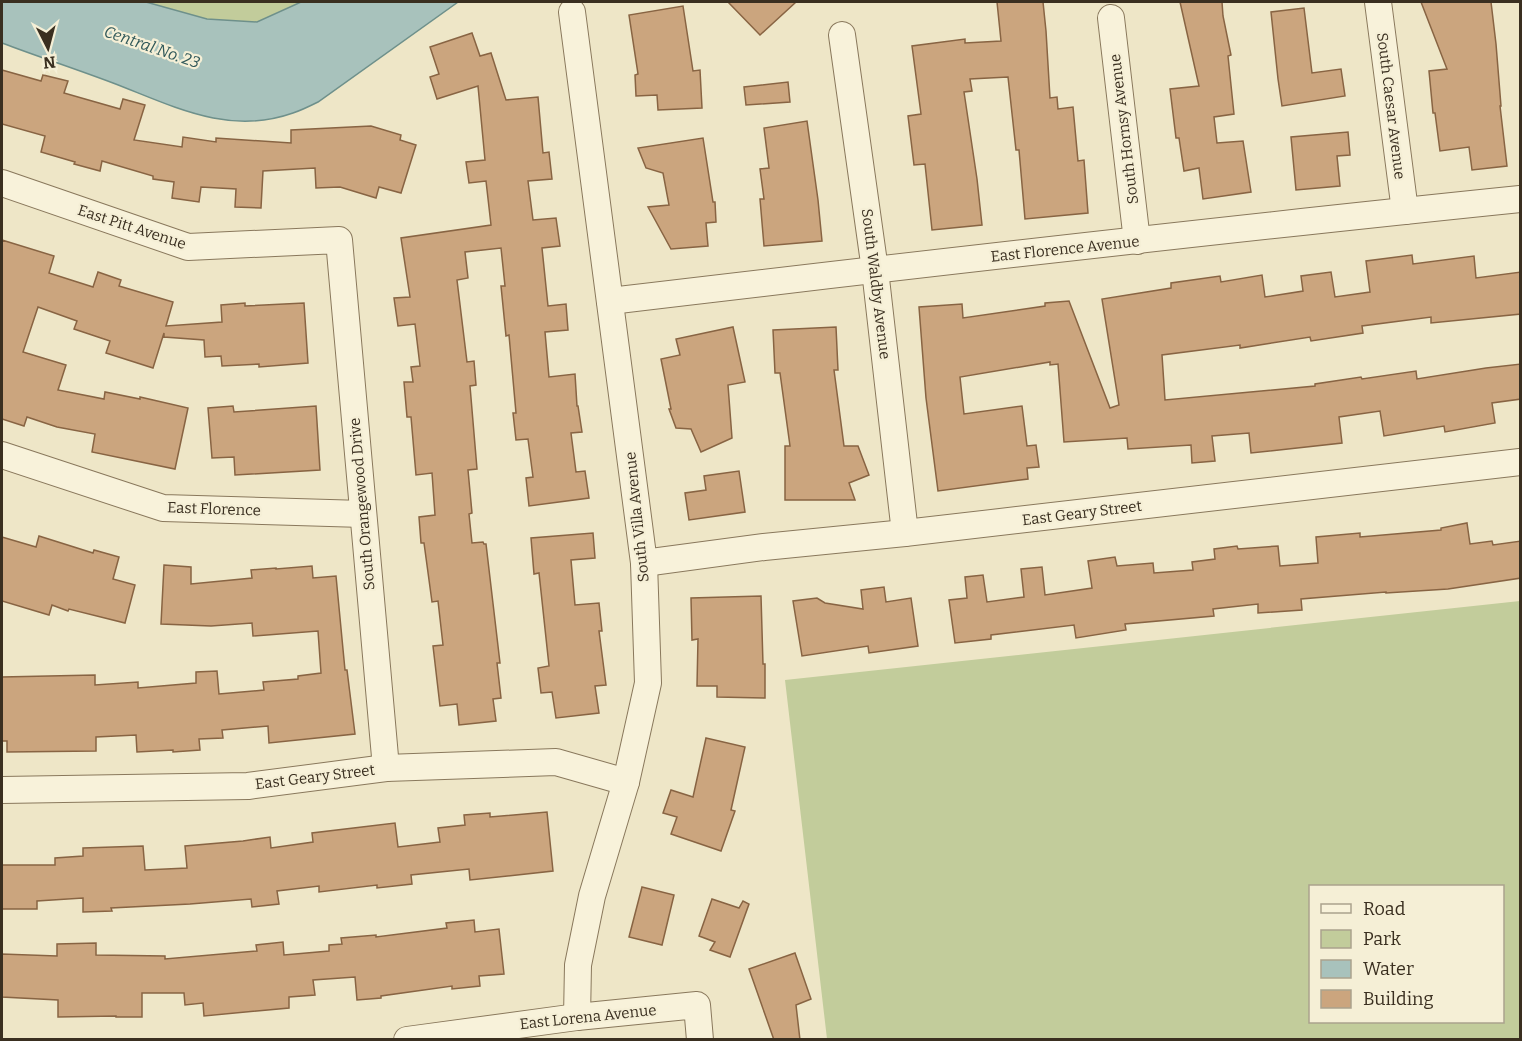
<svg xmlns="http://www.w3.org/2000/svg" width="1522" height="1041" font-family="Bitter,serif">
	<rect width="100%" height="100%" fill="#eee6c7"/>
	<g fill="#c2cc9b" fill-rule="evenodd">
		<path d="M146 2H301L258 22 207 19Z"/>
		<path d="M1520 601V1039H827L785 680ZM1310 886H1502V1022H1310Z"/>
	</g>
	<path fill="#a8c2bc" stroke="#6e908b" stroke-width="1.5" d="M2 2H146L207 19 257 22 301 2H458L318 102C310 106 302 110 293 113 228 136 173 106 113 83 76 69 39 57 2 43Z"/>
	<g fill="#cba57e" stroke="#886443" stroke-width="1.5">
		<path d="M728 2H796L760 35Z"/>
		<path d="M997 2H1043L1046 31 1050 98 1057 97 1058 109 1073 107 1078 161 1084 160 1088 213 1025 219 1019 150H1016L1008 77 970 79 972 91 964 92 977 179 982 225 932 230 925 164 914 165 908 116 921 114 912 46 965 39V43L1001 41Z"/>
		<path d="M1180 2H1222L1223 16 1231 55 1228 56 1234 114 1214 117 1217 143 1243 141 1251 192 1203 199 1199 168 1184 171 1179 138H1176L1170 89 1199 86Z"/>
		<path d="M1421 2H1491L1496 44 1501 106H1500L1507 166 1472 170 1469 147 1440 151 1435 113H1433L1429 71 1447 69Z"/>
		<path d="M683 6 693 71 700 70 702 108 658 110 657 95 636 96 635 75 638 74 629 15Z"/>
		<path d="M1304 8 1312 73 1341 69 1345 96 1282 106 1278 79 1271 12Z"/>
		<path d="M472 33 480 56 491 53 506 100 538 97 543 153 549 152 552 179 528 181 533 220 556 218 560 246 542 248 548 306 566 304 568 330 545 332 549 377 575 374 577 406H578L582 432 571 433 576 472 585 471 589 498 529 506 526 478 533 477 528 439 516 440 513 413H516L509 335 506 336 501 286H505L501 248 465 252 468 278 457 280 467 362 474 361 476 385 470 386 477 469 468 470 472 513 469 514 472 543 483 542 484 544H486L500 663H497L501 698 493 699 496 721 459 725 457 704 440 706 433 646 443 645 438 601 432 602 424 543H421L419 517 435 515 432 473 416 475 411 417H407L404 382H413L411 367 420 366 415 324 398 326 394 298 410 297 401 238 491 225 486 181 469 183 466 162 485 160 478 86 437 99 430 77 439 74 430 47Z"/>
		<path d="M2 70 41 81 43 75 68 81 64 93 120 109 123 99 145 105 134 140 182 147 183 137 216 142V138L291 143V130L371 126 401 135 400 140 416 145 401 193 379 187 376 198 340 187 316 188 315 168 263 171 261 208 235 207 236 189 201 187 199 202 172 198 174 182 153 179V176L102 161 100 171 74 164 75 162 41 152 45 136 2 124Z"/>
		<path d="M788 82 790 102 746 105 744 87Z"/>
		<path d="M807 121 818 200 822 241 764 246 760 199H764L760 169 769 168 764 128Z"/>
		<path d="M1348 132 1350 155 1337 156 1340 186 1296 190 1291 137Z"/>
		<path d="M703 138 713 202H715L716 222 706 223 708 246 671 249 648 207 669 205 663 173 646 168 638 148Z"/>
		<path d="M2 240 54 256 49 273 93 287 98 272 121 280 119 286 173 302 166 326 222 322 221 305 245 303V306L304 303 308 363 259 367V364L222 366 221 356 205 357 204 340 164 337V333L153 368 106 353 110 341 74 329 77 321 38 307 23 352 66 365 58 390 104 399 105 392 140 399V397L188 408 175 469 92 452 95 434 57 427 27 417 24 426 2 419Z"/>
		<path d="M1412 255 1413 264 1474 256 1476 278 1521 272V314L1431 323V317L1362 326 1363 333 1311 341 1310 337 1240 348V345L1162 355 1165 400 1315 386V384L1361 377 1362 379 1416 371 1417 379 1486 368 1521 364V399L1492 403 1495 423 1445 432 1444 426 1384 436 1380 411 1339 417 1342 443 1251 453 1249 433 1212 436 1215 461 1192 463 1191 445 1128 449 1127 438 1064 442 1058 364 1050 365V362L960 377 964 414 1022 406 1027 446 1036 445 1039 467 1027 468 1028 479 938 491 926 398 919 307 962 304 963 318 1045 306V303L1069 301 1110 408 1119 405 1102 299 1171 288V283L1220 276 1221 282 1262 275 1265 297 1303 291 1301 276 1331 272 1335 297 1370 292 1366 261Z"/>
		<path d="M733 327 745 382 728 385 732 438 701 452 691 429 676 428 669 409H671L661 359 680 355 676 339Z"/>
		<path d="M836 327 838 370H834L844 446H858L869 475 849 483 855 500H785V446H790L780 373H775L773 330Z"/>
		<path d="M233 406 234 412 316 406 320 470 235 475 234 457 212 458 208 408Z"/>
		<path d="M739 471 745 512 689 520 685 493 706 490 704 476Z"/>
		<path d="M1467 523 1470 544 1492 541 1493 545 1521 541V578L1448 589 1386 593V592L1301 599 1302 610 1258 613V604L1213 609 1214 616 1125 624 1126 630 1076 638 1074 625 991 635V639L955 643 949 600 967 598 965 577 983 575 987 602 1024 597 1021 569 1042 567 1045 595 1092 588 1088 561 1115 557 1117 566 1153 563 1154 573 1193 570 1192 562 1215 559 1214 549 1237 546 1238 549 1278 546 1280 566 1318 563 1316 537 1360 533V537L1441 530V528Z"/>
		<path d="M593 533 595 558 571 560 575 605 599 603 602 631H599L606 685 595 686 599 713 556 718 552 692 541 693 538 668 549 666 539 573 534 574 531 538Z"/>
		<path d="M39 536 93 553 94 550 119 557 113 579 135 585 125 623 69 609 68 611 52 605 49 615 2 601V537L36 547Z"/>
		<path d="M164 565 191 567V584L252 578 251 570 276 568V569L312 566 313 578 336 576 345 670H347L355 734 269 743 268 726 222 730 223 738 199 739 200 750 173 752V750L137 752 136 735 96 737V751L7 752V741H2V677L95 675V685L138 682V688L196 683V672L217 671 219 694 264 690 263 682 298 679V676L321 673 318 631 253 636 252 623 211 626 161 624Z"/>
		<path d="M884 587 886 602 911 598 918 646 869 653 868 646 802 656 793 601 817 598 825 603 863 609 861 590Z"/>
		<path d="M761 596 763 664H765V698L717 697V686H697L698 639 692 640 691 598Z"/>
		<path d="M706 738 745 747 731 810 735 811 721 851 671 834 677 817 663 813 671 790 693 797Z"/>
		<path d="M547 812 553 871 470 880 469 869 411 875 412 884 377 888V885L319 892V886L277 891 279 904 252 907 251 899 190 904 111 908 112 911 83 912V898L37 901V909H2V865H55V858L83 856V848L143 846 145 870 187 868 185 846 243 841 270 837 271 848 313 842 312 833 395 823 398 847 440 842 438 828 465 825 464 815 490 813V817Z"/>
		<path d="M642 887 674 895 662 945 629 937Z"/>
		<path d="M712 899 739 908 743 901 749 904 730 957 710 950 715 942 699 936Z"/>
		<path d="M474 920 475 932 499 929 504 974 479 976 480 986 452 989V986L381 996V998L357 1000 355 977 313 980 315 995 289 997V1008L204 1016 203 1003 185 1005 184 993H142V1017H116V1016L58 1017V1000L2 997V954L57 956V944L96 943V955L165 956V959L257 951 256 945 283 942 284 955 329 951V945L342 944 341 938 376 935V937L447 928 446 923Z"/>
		<path d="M795 953 811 999 796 1005 800 1040H774L749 969Z"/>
	</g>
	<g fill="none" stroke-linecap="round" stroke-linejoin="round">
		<defs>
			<g id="minor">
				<path d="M1378 2 1405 211"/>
				<path d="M572 12 644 563 648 683 626 782 592 896 578 965 577 1017"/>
				<path d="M1111 18 1137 241"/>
				<path d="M842 35 875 270 905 533"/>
				<path d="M2 183 188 247 339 240 386 768"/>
				<path d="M610 301C913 265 1217 230 1520 199"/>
				<path d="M2 455 163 508 363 514"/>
				<path d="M644 563 764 547 905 533 1520 462"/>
				<path d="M2 790 248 786 386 768 556 762 626 782"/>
				<path d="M407 1040 577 1017 697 1005 700 1040"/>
			</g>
		</defs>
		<use href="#minor" stroke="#89785c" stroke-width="28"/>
		<use href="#minor" stroke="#f8f2da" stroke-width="26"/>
	</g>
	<g text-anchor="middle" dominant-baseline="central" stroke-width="4.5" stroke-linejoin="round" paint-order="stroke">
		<g font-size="15" fill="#3a2f20" stroke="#f5efd6">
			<text transform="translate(1391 106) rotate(83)">South Caesar Avenue</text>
			<text transform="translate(1124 129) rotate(-97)">South Hornsy Avenue</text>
			<text transform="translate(132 227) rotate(18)">East Pitt Avenue</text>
			<text transform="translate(1065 249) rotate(-6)">East Florence Avenue</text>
			<text transform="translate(876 284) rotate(83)">South Waldby Avenue</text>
			<text transform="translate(362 504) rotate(-95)">South Orangewood Drive</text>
			<text transform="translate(214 509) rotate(2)">East Florence</text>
			<text transform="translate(1082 513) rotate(-7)">East Geary Street</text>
			<text transform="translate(637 517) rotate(-96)">South Villa Avenue</text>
			<text transform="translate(315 777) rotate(-7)">East Geary Street</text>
			<text transform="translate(588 1017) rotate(-6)">East Lorena Avenue</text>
		</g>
		<g font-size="16" font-style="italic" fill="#305859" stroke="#f5efd6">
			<text transform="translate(152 47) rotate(19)">Central No. 23</text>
		</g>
	</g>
	<rect width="1522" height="1041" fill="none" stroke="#3a2f20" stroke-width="6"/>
	<rect x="1309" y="885" width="195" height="138" fill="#f5efd6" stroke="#aaa28d" stroke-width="1.5"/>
	<rect x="1321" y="904" width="30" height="9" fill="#f8f2da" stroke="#aaa28d" stroke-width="1.5"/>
	<text x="1363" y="915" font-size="18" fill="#3a2f20">Road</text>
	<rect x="1321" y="930" width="30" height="18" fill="#c2cc9b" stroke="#aaa28d" stroke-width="1.5"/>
	<text x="1363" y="945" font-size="18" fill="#3a2f20">Park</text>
	<rect x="1321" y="960" width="30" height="18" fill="#a8c2bc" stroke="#aaa28d" stroke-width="1.5"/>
	<text x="1363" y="975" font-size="18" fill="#3a2f20">Water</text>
	<rect x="1321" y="990" width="30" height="18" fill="#cba57e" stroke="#aaa28d" stroke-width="1.5"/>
	<text x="1363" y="1005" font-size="18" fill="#3a2f20">Building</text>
	<g transform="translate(48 48) rotate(174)" stroke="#f5efd6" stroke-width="4.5" paint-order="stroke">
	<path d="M0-4.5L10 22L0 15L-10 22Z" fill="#3a2f20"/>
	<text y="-9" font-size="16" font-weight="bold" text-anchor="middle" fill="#3a2f20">N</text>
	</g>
</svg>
